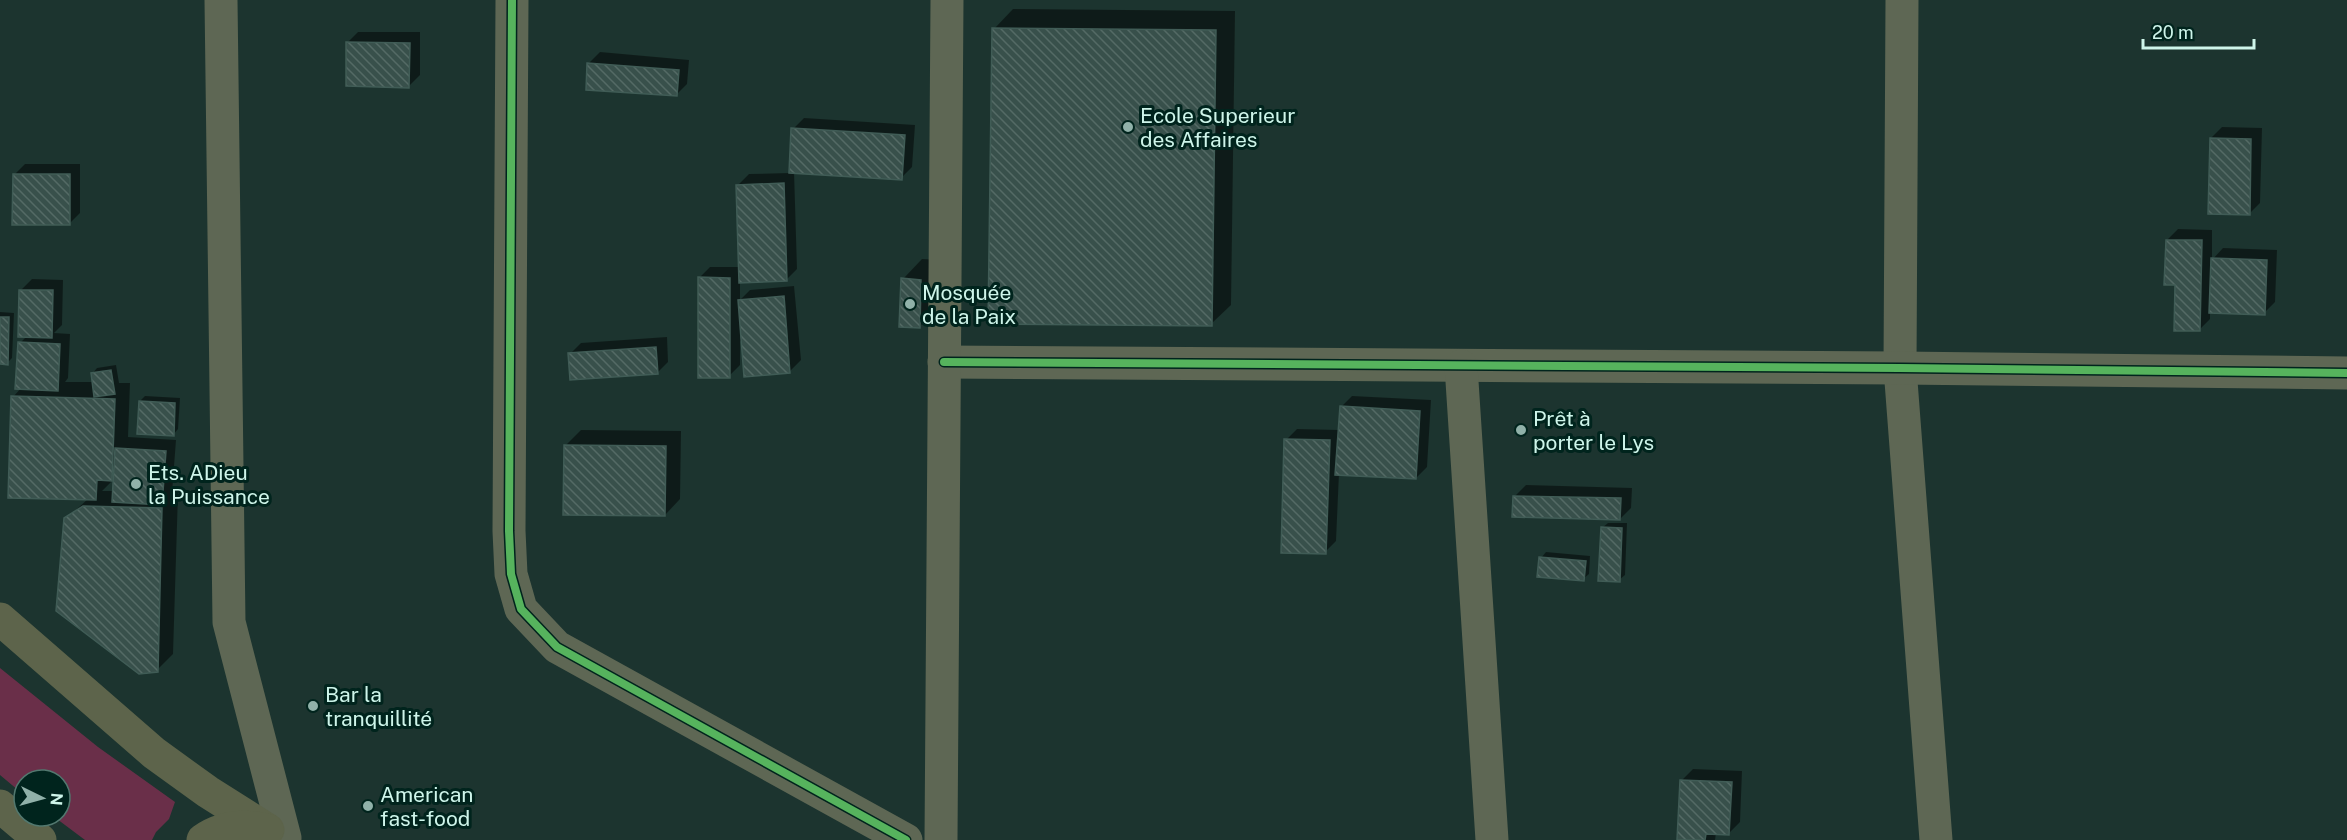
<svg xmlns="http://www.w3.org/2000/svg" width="2347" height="840" font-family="'Public Sans',sans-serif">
	<defs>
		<pattern id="building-back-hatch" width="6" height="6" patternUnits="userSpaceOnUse" patternTransform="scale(1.5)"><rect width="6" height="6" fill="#38504b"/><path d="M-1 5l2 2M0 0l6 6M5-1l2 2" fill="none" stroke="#546a65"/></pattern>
	</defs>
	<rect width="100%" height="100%" fill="#1c342f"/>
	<path fill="#6a2f49" d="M0 668 98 747 175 802 169 819 156 832 152 840H85L53 816H60V780H24V795L0 775Z"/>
	<g fill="#0007" fill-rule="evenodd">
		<path d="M1013 9 1235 11 1231 305 1211 324 994 29Z"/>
		<path d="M358 32H420V75L409 86 347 43Z"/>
		<path d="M600 52 689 60 687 84 676 95 589 63Z"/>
		<path d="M804 118 915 125 912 167 901 178 794 171 797 269 786 280 740 282V300L750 290 794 286 801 360 790 371 740 341V365L729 376 699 278 710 267H740L738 185 749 174 790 173 793 129Z"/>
		<path d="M2222 127 2262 128 2260 203 2249 214 2211 138Z"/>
		<path d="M25 164H80V213L69 224 14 175Z"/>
		<path d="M2178 229 2212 230V260L2223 248 2277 250 2275 302 2264 313 2210 312V319L2199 330 2177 284 2167 240Z"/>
		<path d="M922 259 940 260 939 307 919 327 903 279Z"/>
		<path d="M32 279 63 280 62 325 54 333 70 334 68 378 65 382H93L92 374 97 368 116 365 119 383H130L128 437 176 440 172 493H178L173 654 157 670 66 519 89 498 13 397 22 387 20 343 27 336 21 290ZM115 476 114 491H102L111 482Z"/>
		<path d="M0 312 14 313 12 358 7 363H0Z"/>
		<path d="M667 337 668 362 657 373 570 354 581 343Z"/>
		<path d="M145 396 180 398 178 429 173 435 140 401Z"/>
		<path d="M1352 396 1431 400 1427 467 1416 478 1339 473 1336 541 1325 552 1286 440 1297 429 1340 430 1341 407Z"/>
		<path d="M581 430 681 431 680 499 665 515 565 446Z"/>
		<path d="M1526 485 1632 488 1631 508 1620 519 1515 496Z"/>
		<path d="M1608 523H1627L1625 575 1619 580 1602 528Z"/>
		<path d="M1546 552 1590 556 1589 574 1583 579 1541 558Z"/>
		<path d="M1693 769 1742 771 1740 822 1729 833H1716L1715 840H1679L1682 780Z"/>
	</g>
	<g fill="url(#building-back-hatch)" stroke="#405c56" stroke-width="1.5">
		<path d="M992 28 1216 30 1212 326 988 324Z"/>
		<path d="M346 42 410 43 409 88 346 86Z"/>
		<path d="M587 63 679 70 677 96 586 90Z"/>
		<path d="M791 128 905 135 902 180 789 173Z"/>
		<path d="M2210 138 2251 139 2250 215 2208 214Z"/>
		<path d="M13 174H70V225H12Z"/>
		<path d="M784 183 787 281 739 283 736 185Z"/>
		<path d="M2166 240H2202L2200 331H2174L2175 285H2164Z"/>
		<path d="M2211 258 2267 260 2265 315 2209 313Z"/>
		<path d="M698 277 730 278V378H698Z"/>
		<path d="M901 278 921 280 920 328 899 327Z"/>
		<path d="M19 290H53L52 338 18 337Z"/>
		<path d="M784 296 790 373 744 377 738 300Z"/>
		<path d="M0 317H9L8 365 0 364Z"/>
		<path d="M18 342 60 344 58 391 15 389Z"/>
		<path d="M656 347 658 374 570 380 568 353Z"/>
		<path d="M111 370 115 394 94 397 91 373Z"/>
		<path d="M11 396 115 399 112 481 97 480 96 500 8 498Z"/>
		<path d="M139 401 175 403 174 436 137 434Z"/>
		<path d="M1340 406 1420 411 1416 479 1335 475Z"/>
		<path d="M1284 439 1330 440 1326 554 1281 553Z"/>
		<path d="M564 445 666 446 665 516 563 515Z"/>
		<path d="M115 448 166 451 162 505 112 502Z"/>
		<path d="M1513 496 1621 498 1620 520 1512 517Z"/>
		<path d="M83 506 162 508 158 672 139 674 56 611 64 518Z"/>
		<path d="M1601 527 1622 528 1620 582 1598 581Z"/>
		<path d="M1539 557 1586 561 1584 581 1537 577Z"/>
		<path d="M1680 780 1732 782 1729 835 1706 834 1705 840H1677Z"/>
	</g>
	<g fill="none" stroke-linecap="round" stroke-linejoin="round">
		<g stroke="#5e6754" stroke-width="33">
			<path d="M221 0 229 622 285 838"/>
			<path d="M512 0 509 531 511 574 521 609 557 647 906 840"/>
			<path d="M1902 0 1900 368 1936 840"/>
			<path d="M944 362 1900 368 2347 373"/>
			<path d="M1461 366 1492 840"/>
			<path d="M941 840 947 0"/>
		</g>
		<g stroke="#5d644b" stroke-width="33">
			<path d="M0 619 154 753 208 792 268 830"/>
			<path d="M0 806 40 840"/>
			<path d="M203 840C223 826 245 825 267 830"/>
		</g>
		<defs>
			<g id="cycleway">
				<path d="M512 0 509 531 511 574 521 609 557 647 906 840"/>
				<path d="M944 362 1900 368 2347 373"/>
			</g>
		</defs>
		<use href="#cycleway" stroke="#00241d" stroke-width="11"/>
		<use href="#cycleway" stroke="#56b35d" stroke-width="8"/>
	</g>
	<g fill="#90b1a9" stroke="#00241d" stroke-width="2">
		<circle cx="1128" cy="127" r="6"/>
		<circle cx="910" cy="304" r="6"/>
		<circle cx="1521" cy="430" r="6"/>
		<circle cx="136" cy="484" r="6"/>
		<circle cx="313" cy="706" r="6"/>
		<circle cx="368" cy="806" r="6"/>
	</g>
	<g text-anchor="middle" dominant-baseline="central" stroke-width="6" stroke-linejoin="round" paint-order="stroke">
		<g font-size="21" fill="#cef5ea" stroke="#00241d" text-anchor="start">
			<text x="1140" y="115">Ecole Superieur<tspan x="1140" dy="24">des Affaires</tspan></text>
			<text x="922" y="292">Mosquée<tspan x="922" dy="24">de la Paix</tspan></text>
			<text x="1533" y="418">Prêt à<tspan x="1533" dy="24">porter le Lys</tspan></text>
			<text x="148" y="472">Ets. ADieu<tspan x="148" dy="24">la Puissance</tspan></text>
			<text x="325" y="694">Bar la<tspan x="325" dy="24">tranquillité</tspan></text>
			<text x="380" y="794">American<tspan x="380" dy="24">fast-food</tspan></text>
		</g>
	</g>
	<g transform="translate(42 798) rotate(95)"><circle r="28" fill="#00241d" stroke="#52786f" stroke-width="1.5"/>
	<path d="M0-4.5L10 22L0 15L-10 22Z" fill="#90b1a9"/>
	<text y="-9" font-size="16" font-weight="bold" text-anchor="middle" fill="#cef5ea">N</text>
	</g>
	<path d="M2143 39v9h111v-9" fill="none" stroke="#cef5ea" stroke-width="3"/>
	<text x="2152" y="39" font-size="18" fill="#cef5ea" stroke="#00241d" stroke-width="4.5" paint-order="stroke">20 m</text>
</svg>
